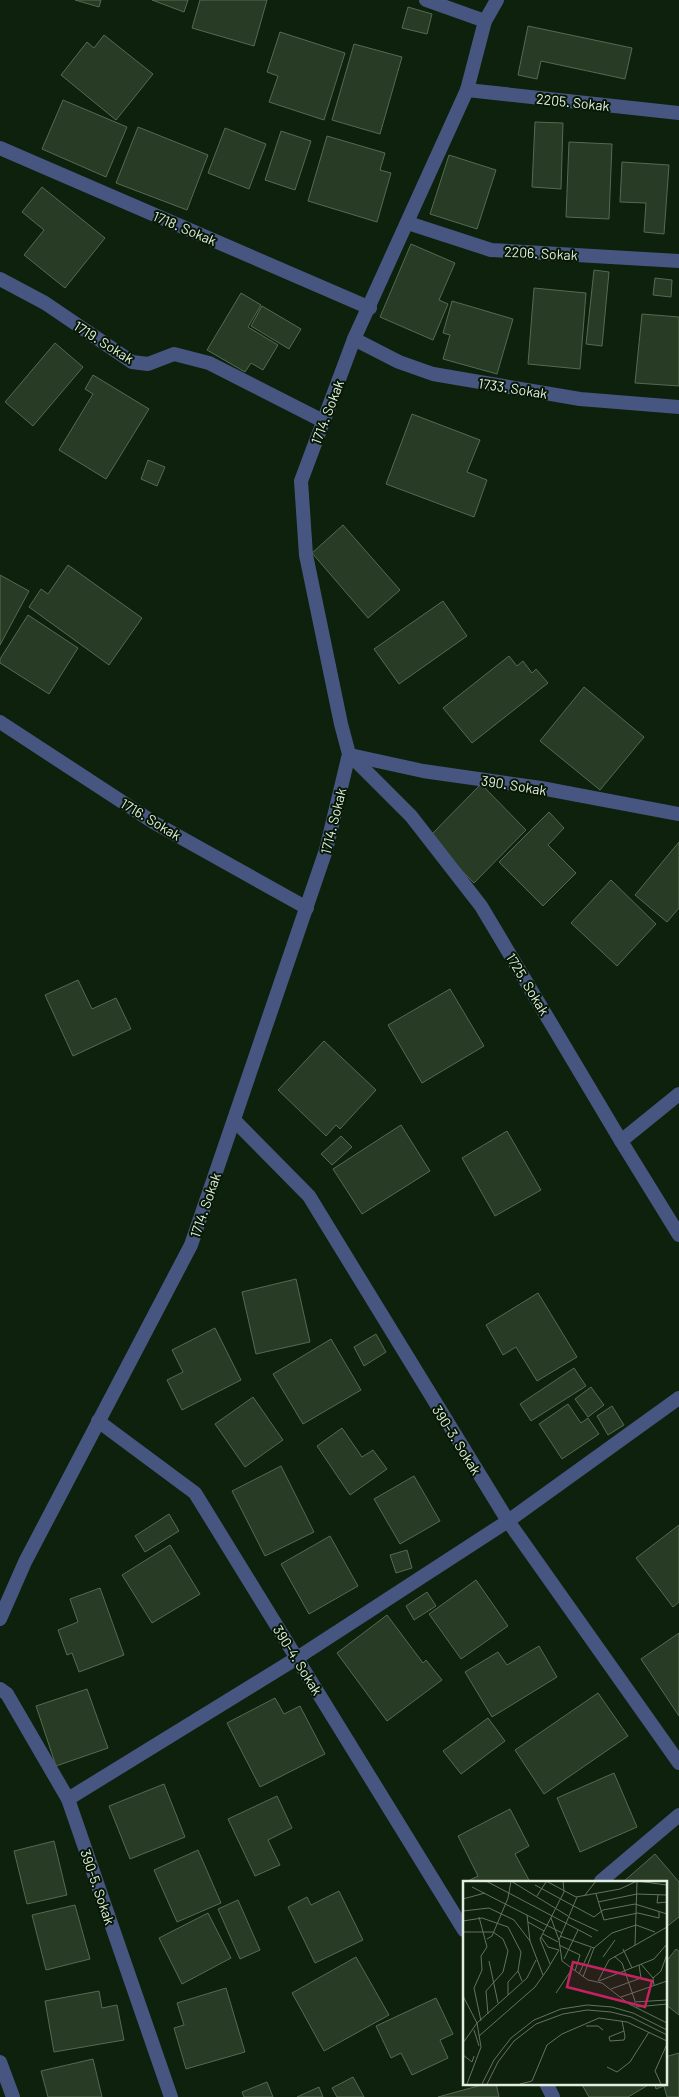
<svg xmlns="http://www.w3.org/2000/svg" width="679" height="2097" font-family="Barlow,sans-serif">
	<rect width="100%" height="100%" fill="#0e210c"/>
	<g fill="#283c25" stroke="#546a51">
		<path d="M75 0H101L99 7Z"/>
		<path d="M152 0H188L184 12Z"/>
		<path d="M200 0H267L254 46 192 28Z"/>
		<path d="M408 7 432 14 427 34 402 28Z"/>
		<path d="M528 26 632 48 625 79 541 61 537 79 518 75Z"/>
		<path d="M280 32 345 53 324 120 269 102 278 76 267 72Z"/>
		<path d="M104 35 153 74 116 120 61 75 87 42 94 48Z"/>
		<path d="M354 44 402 57 380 134 332 120Z"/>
		<path d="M63 100 127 127 106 177 42 149Z"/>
		<path d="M535 122 563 123 561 189 532 187Z"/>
		<path d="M138 127 208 155 187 210 116 183Z"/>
		<path d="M225 128 266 144 249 189 208 173Z"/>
		<path d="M281 131 311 141 295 190 265 180Z"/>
		<path d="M327 136 385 153 380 170 391 173 377 222 308 201Z"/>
		<path d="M569 142 612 144 609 219 566 217Z"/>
		<path d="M449 155 496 170 477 229 430 214Z"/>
		<path d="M622 162 669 165 664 234 644 232 646 203 620 202Z"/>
		<path d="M42 187 105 238 65 288 24 255 44 230 22 212Z"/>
		<path d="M411 244 455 263 439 300 448 304 433 340 380 317Z"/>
		<path d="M594 270 609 272 602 346 586 344Z"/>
		<path d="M655 278 672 280 671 297 653 295Z"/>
		<path d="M534 288 586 293 580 369 528 364Z"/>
		<path d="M241 293 261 305 248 327 278 345 263 370 251 363 245 372 207 350Z"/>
		<path d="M452 301 513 319 497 374 443 359 450 335 443 333Z"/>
		<path d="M262 306 301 329 289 349 251 326Z"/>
		<path d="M642 314 679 317V386L635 383Z"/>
		<path d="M55 343 83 367 33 426 5 402Z"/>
		<path d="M93 375 149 409 106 479 59 450 93 394 85 389Z"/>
		<path d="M412 414 480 440 467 472 487 480 474 517 386 484Z"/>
		<path d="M148 460 165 467 157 486 141 479Z"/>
		<path d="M343 525 400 590 368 618 312 553Z"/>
		<path d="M68 565 142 618 109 665 29 607 41 589 48 594Z"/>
		<path d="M0 575 29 591 0 645Z"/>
		<path d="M443 601 467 636 399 684 374 649Z"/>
		<path d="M28 615 78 648 49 694 0 663V659Z"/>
		<path d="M509 656 517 666 523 661 532 673 536 669 548 683 472 743 443 708Z"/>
		<path d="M584 687 644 737 600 790 540 741Z"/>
		<path d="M481 784 526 830 474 883 429 837Z"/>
		<path d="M549 812 564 828 548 845 576 873 543 906 499 862Z"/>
		<path d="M679 842V908L667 922 635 895Z"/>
		<path d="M611 880 656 924 617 966 571 923Z"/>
		<path d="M78 980 92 1009 116 998 131 1029 73 1056 45 995Z"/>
		<path d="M450 989 484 1046 422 1083 388 1025Z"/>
		<path d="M324 1041 376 1090 340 1129 336 1125 326 1136 278 1090Z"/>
		<path d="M401 1125 430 1171 362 1214 333 1169Z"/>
		<path d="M507 1131 541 1190 495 1216 462 1158Z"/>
		<path d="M341 1136 352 1147 332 1165 321 1154Z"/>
		<path d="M296 1279 310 1342 256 1354 242 1292Z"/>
		<path d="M538 1293 577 1357 537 1381 516 1347 503 1355 486 1325Z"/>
		<path d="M215 1328 241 1380 182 1410 167 1380 183 1372 172 1350Z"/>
		<path d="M376 1334 386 1352 364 1366 354 1347Z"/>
		<path d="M331 1339 361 1390 303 1424 273 1374Z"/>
		<path d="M574 1368 586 1386 531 1421 520 1404Z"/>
		<path d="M591 1387 604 1405 588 1417 575 1399Z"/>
		<path d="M253 1397 283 1440 245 1467 215 1424Z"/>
		<path d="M568 1404 581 1423 588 1418 599 1434 562 1459 539 1424Z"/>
		<path d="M612 1406 624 1425 608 1435 597 1416Z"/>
		<path d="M342 1428 362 1457 373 1450 387 1469 350 1495 317 1446Z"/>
		<path d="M281 1466 314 1532 265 1556 232 1491Z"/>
		<path d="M414 1476 440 1521 400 1544 374 1499Z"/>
		<path d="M169 1514 179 1531 145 1552 135 1536Z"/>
		<path d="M679 1525V1602L673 1607 636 1558Z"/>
		<path d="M330 1536 358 1586 309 1614 281 1564Z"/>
		<path d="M170 1545 200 1594 152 1623 122 1575Z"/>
		<path d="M407 1550 412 1568 396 1573 390 1555Z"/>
		<path d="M476 1580 508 1626 461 1659 429 1614Z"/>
		<path d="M100 1588 124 1655 79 1672 72 1653 67 1655 58 1630 78 1622 70 1599Z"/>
		<path d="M427 1592 436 1606 414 1620 406 1606Z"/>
		<path d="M387 1615 423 1663 426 1660 442 1680 387 1721 337 1653Z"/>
		<path d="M679 1633V1716L641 1659Z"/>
		<path d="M539 1646 557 1677 492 1717 465 1672 498 1652 507 1665Z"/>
		<path d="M87 1689 108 1748 56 1766 36 1706Z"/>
		<path d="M598 1693 628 1736 544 1794 515 1750Z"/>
		<path d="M275 1698 284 1714 300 1706 325 1754 260 1787 227 1723Z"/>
		<path d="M488 1718 505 1741 461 1774 443 1751Z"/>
		<path d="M614 1773 637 1827 580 1852 557 1798Z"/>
		<path d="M164 1784 185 1837 130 1859 109 1806Z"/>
		<path d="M277 1796 292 1828 268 1840 280 1865 255 1876 228 1819Z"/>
		<path d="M510 1809 529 1846 515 1854 530 1882H466L478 1876 458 1836Z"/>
		<path d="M54 1841 67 1895 27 1904 14 1851Z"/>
		<path d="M198 1850 221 1903 177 1922 154 1870Z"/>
		<path d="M655 1854 679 1882V1917L665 1928V1882H623Z"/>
		<path d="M339 1891 363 1940 315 1963 288 1907 307 1897 311 1905Z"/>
		<path d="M238 1900 260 1950 240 1959 218 1909Z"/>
		<path d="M75 1905 90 1959 46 1970 32 1915Z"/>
		<path d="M208 1913 231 1958 182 1984 159 1938Z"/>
		<path d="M676 1949 679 1951V2015L665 2004V1963Z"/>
		<path d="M356 1957 389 2015 324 2051 292 1993Z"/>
		<path d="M226 1988 245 2052 186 2069 174 2028 184 2025 177 2003Z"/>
		<path d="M99 1991 102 2008 117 2005 124 2040 54 2052 45 2001Z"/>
		<path d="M436 1998 453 2034 440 2040 448 2058 412 2075 401 2053 391 2058 376 2026Z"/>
		<path d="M679 2053V2097H667L664 2086 656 2089 654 2083H665V2057Z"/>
		<path d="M93 2059 102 2097H48L41 2071Z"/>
		<path d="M353 2077 364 2097H337L332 2088Z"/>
		<path d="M267 2082 273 2097H244L242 2092Z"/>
		<path d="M489 2083H496L499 2097H438Z"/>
		<path d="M581 2083H649L650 2084 628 2097H589Z"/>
		<path d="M319 2087 323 2097H297Z"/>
	</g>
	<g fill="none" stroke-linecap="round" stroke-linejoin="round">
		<g stroke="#475680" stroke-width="14">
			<path d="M0 148 370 308"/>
			<path d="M0 279 45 303 132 362 148 364 174 354 209 363 323 421"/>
			<path d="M0 722 153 822 307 908"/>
		</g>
		<g stroke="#475680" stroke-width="14">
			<path d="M426 0 485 21"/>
			<path d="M467 90 679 113"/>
			<path d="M408 223 491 250 679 261"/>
			<path d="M354 339 399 362 433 374 580 399 679 407"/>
			<path d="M349 754 411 816 481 906 621 1141 679 1235"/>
			<path d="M350 755 423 771 541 788 679 814"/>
			<path d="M234 1120 309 1196 508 1521 679 1763"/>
			<path d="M621 1141 679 1094"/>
			<path d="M98 1421 195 1493 464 1930"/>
			<path d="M0 1619 25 1562 191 1245 326 850 349 754 341 724 306 555 301 481 354 339 467 90 485 21 497 0"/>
			<path d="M0 1689 7 1694 68 1799 171 2097"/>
			<path d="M68 1799 297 1658 508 1521 679 1398"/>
			<path d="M601 1881 679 1815"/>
			<path d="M0 2062 13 2097"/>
			<path d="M546 2083 553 2097"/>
		</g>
	</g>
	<g text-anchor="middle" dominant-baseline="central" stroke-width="4" stroke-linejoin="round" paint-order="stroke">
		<g font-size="14" fill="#e2eee0" stroke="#061804">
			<text transform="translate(573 102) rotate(6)">2205. Sokak</text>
			<text transform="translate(185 228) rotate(23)">1718. Sokak</text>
			<text transform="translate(541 253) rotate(3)">2206. Sokak</text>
			<text transform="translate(104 342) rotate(32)">1719. Sokak</text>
			<text transform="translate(513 388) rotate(9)">1733. Sokak</text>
			<text transform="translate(327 412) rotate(-69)">1714. Sokak</text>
			<text transform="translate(514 785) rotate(9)">390. Sokak</text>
			<text transform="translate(151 819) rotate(31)">1716. Sokak</text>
			<text transform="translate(333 821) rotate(-76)">1714. Sokak</text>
			<text transform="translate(528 984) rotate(59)">1725. Sokak</text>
			<text transform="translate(205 1205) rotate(-71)">1714. Sokak</text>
			<text transform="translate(457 1440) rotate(58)">390-3. Sokak</text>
			<text transform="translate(298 1660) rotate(58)">390-4. Sokak</text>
			<text transform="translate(98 1887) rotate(71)">390-5. Sokak</text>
		</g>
	</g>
	<g transform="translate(463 1881)">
		<rect width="204" height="204" fill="#0e210c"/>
		<path fill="none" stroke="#637361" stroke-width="1" d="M23 0 129 56M48 0 105 35M83 0 113 16 157 8 174 0 204 4M72 4 131 36 140 29 172 23 204 33M9 6 99 52M133 13 141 39 175 32 196 37V30M122 14 133 0M195 14 194 22 204 21M74 15 83 1M114 16 96 59 99 80 125 99 139 102 166 123 204 142M0 18 22 12M135 21 174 13 204 14M0 30 26 27 51 39 67 60 80 94M64 34 67 60M16 36 24 66 18 75 19 89 11 107 18 140M105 36 135 50M88 37 96 59M0 40 19 37 45 46 58 71 55 90 59 100M65 41 81 50M0 51H30L40 58 45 70 40 91 23 110 25 133M80 53 95 61M97 55 131 67M24 58 29 55 45 17 48 0M96 64 117 74 112 90M172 64 174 0M160 68 169 87M151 75 159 82 172 120M140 76 152 59M101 78 115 49M26 80 35 122M87 83 77 58 101 11 100 0M178 83 190 97M116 93 128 67M120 96 131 67 149 52 173 44 192 51M135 100 146 79 204 46M136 100 191 78 204 63M191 104 190 97 198 90 204 73M148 108 178 97 176 84M93 112 109 88M45 114V101L55 90M0 115 14 142 18 166 4 203M158 116 204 100M171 121 204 119M173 126 204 123M159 140 161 150 162 156 161 159 147 160 146 156 161 150M123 145H135L140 149M11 149 16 165M16 155 72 106 84 89 96 69 85 66 78 56M0 162 14 142 64 97 73 79M0 174 9 181 11 175M144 186 154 191 167 181 186 151M19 203 31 179 48 157 71 139 98 128 124 124 149 126 170 132 204 149M24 203 35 181 51 160 73 143 100 133 124 129 148 131 168 136 204 154M57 203 69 200 84 164 99 153 136 137 164 141 204 160M198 203 192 190 204 163"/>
		<path fill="#c42362" fill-opacity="0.15" stroke="#c42362" stroke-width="2.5" d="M110 81 189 100 182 126 104 106Z"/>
		<rect width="204" height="204" fill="none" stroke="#e2eee0" stroke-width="2.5"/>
	</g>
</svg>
